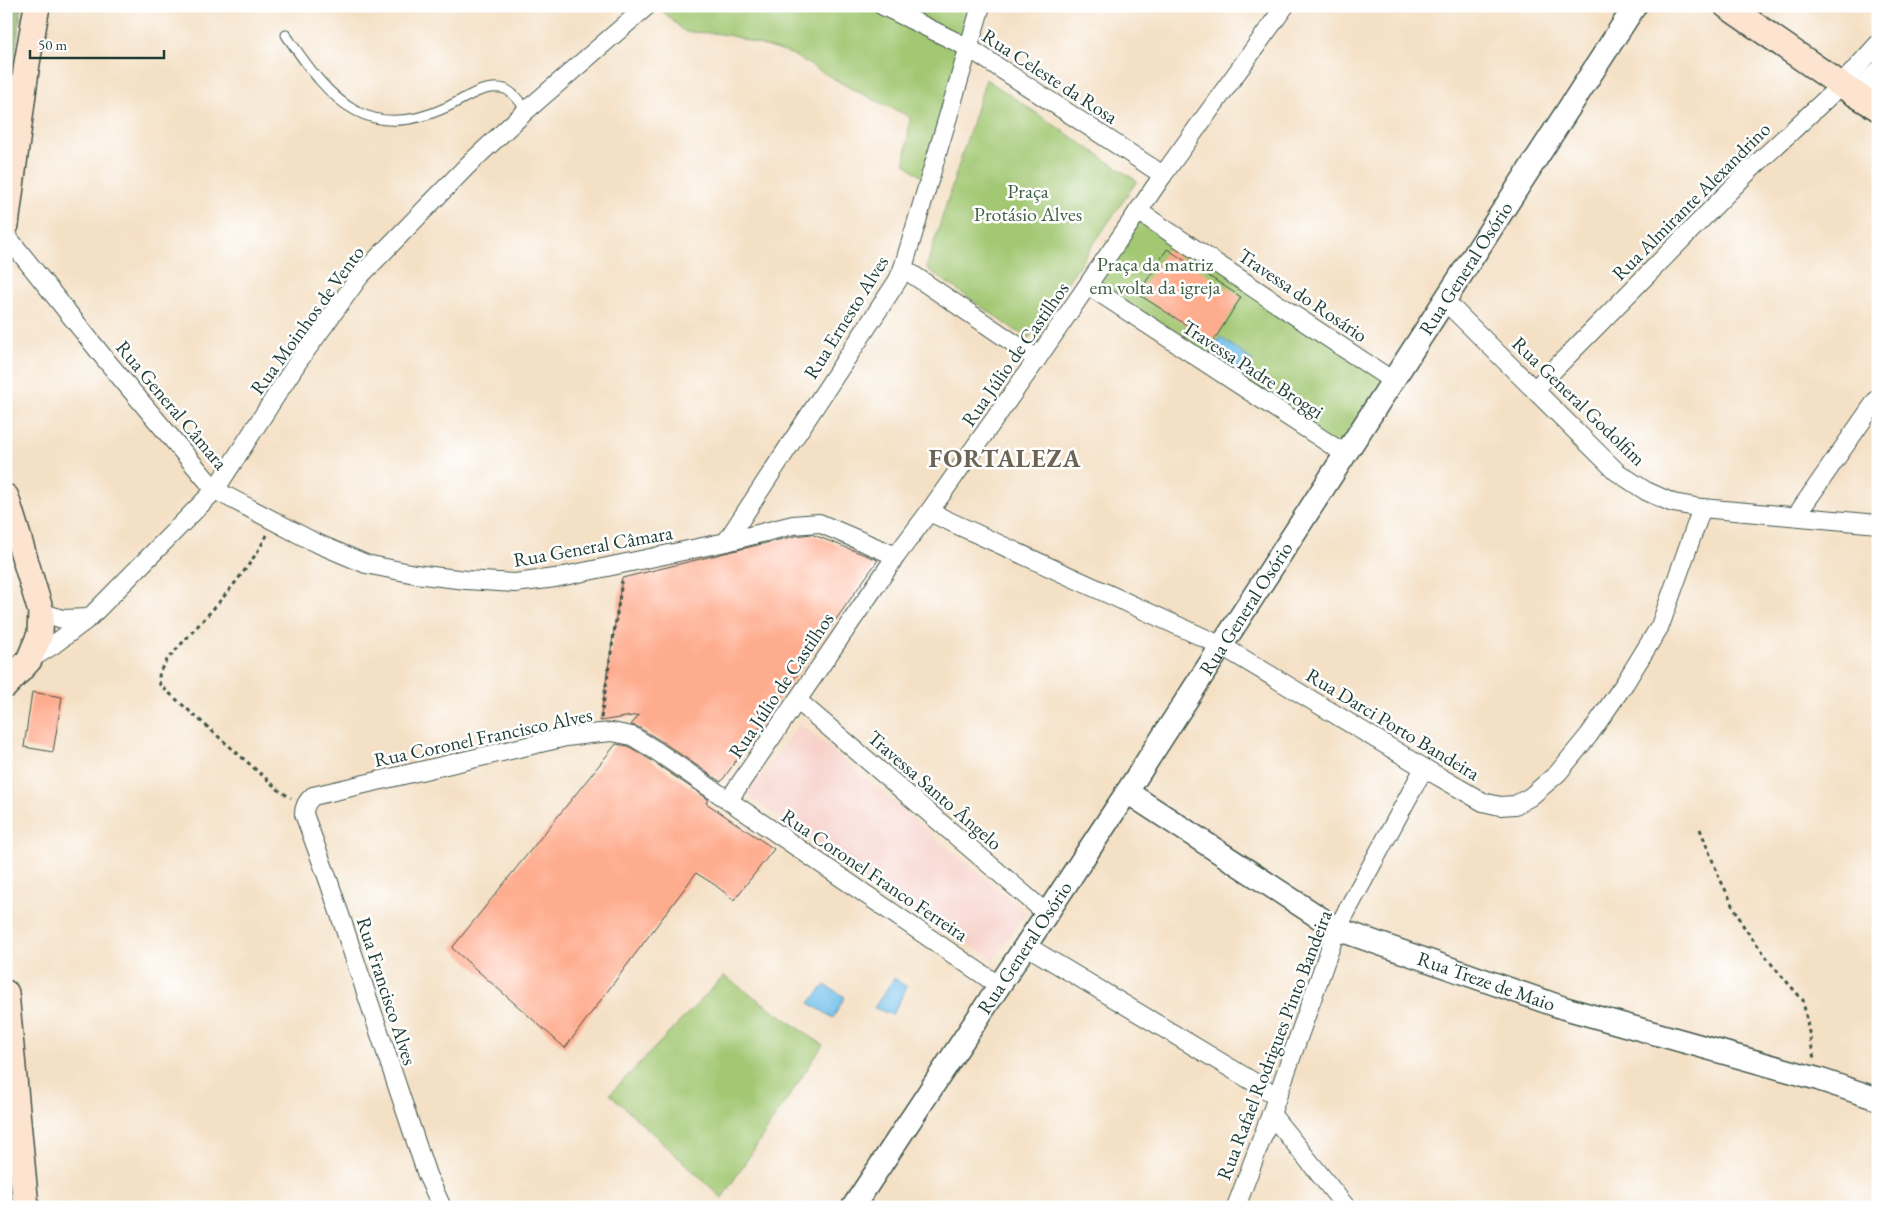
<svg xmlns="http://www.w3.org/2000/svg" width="1884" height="1213" font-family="'EB Garamond',serif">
	<rect width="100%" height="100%" fill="#fff"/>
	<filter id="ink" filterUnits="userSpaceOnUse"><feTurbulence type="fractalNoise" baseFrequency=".02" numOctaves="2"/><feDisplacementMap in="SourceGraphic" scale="10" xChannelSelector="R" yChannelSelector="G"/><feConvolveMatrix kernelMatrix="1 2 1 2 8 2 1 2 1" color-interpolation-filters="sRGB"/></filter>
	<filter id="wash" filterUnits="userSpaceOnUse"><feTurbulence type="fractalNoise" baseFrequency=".0096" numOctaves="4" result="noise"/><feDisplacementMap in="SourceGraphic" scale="20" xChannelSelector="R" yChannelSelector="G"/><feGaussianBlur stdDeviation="1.12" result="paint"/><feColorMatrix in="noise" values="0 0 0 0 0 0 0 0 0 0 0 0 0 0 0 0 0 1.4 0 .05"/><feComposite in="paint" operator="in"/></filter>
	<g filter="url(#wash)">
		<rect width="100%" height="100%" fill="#f4e0c5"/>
		<path fill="#f7d0c9" d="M800 724 1026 913 993 960 747 795Z"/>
		<g fill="#a3c873" stroke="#618254">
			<path d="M657 6H879L967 49 925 180 905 163 910 117 850 88 791 54 732 36 714 33 685 32Z"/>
			<path d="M892 6H976L966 43Z"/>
			<path d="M986 79 1137 181 1028 339 926 268Z"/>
			<path d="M1139 212 1390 381 1345 452 1091 285Z"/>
			<path d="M724 976 823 1045 722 1198 610 1094Z"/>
		</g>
		<path fill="#82ac65" stroke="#50744c" d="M6 6H22L6 120Z"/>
		<g fill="#71bfeb" stroke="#487e90">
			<path d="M1220 337 1253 361 1241 383 1208 360Z"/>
			<path d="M894 978 907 987 892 1015 874 1008Z"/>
			<path d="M825 985 845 997 833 1018 809 1003Z"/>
		</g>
		<g id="blocks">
			<g fill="#feac8e">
				<path d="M1167 249 1241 297 1213 342 1138 294Z"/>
				<path d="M811 534 878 560 721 782 661 741 638 727 631 725 639 715 600 721 622 578 795 536Z"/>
				<path d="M32 692 62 697 53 752 24 747Z"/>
				<path d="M616 744 628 746 649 759 708 799 706 803 774 849 734 900 715 885 696 873 565 1048 452 948Z"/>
			</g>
		</g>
	</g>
	<g filter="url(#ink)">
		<use href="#blocks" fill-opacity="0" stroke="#3f554a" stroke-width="1"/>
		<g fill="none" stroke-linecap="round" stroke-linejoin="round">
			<defs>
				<path id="service" d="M286 35C305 62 326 95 356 111 386 127 417 121 447 107 465 99 484 83 505 89 515 93 520 103 527 110"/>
				<g id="minor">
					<path d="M883 6 969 48 1163 175"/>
					<path d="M1856 94 1878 71"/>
					<path d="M1138 211 1393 381"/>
					<path d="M6 235 105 359 215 490 314 542 366 564 415 574 466 580 515 583 555 578 726 542 793 525 819 523 896 556"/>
					<path d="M903 268 1037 359"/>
					<path d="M1089 286 1345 454"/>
					<path d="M1445 301 1617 472 1646 491 1673 503 1702 508 1878 524"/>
					<path d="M1535 389 1749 171 1841 85 1878 44"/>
					<path d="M929 512 1222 646 1424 768 1483 802 1500 806 1515 805 1530 797 1558 773 1589 735 1625 683 1660 626 1702 508"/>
					<path d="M1796 516 1878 398"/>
					<path d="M726 542 898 280 903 268 981 6"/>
					<path d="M41 612 62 619 89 618"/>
					<path d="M29 660 53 645 89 618 215 490 297 363 360 276 469 164 527 110 647 6"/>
					<path d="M797 700 1046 913"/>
					<path d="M728 801 896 556 929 512 1037 359 1163 175 1285 6"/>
					<path d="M1025 945 1277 1096"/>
					<path d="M1271 1114 1346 1207"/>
					<path d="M442 1207 427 1175 329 882 304 814C304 806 307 801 313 796L566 737 590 734 612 732 632 736 655 750 998 985"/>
					<path d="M1236 1207 1271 1114 1337 929 1424 768"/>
				</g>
				<g id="tertiary">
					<path id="s1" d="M1127 792 1337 929 1564 1008 1818 1079 1878 1099"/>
					<path id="s2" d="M853 1207 1127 792 1635 6"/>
				</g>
				<g id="secondary">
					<path d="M1727 6 1841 85 1878 108"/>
					<path d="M6 225 27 63 37 6"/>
					<path d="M6 497 41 612 40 634 29 660 6 685"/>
					<path d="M6 993 26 1207"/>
				</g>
			</defs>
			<use href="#service" stroke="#3f554a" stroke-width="11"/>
			<use href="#minor" stroke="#3f554a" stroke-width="20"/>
			<use href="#tertiary" stroke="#3f554a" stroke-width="25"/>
			<use href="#secondary" stroke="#3f554a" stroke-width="28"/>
			<g stroke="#3f554a" stroke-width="3" stroke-dasharray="4 4" stroke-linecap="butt">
				<path d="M267 535C242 582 202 620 167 660 161 669 157 674 160 685L280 791 291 798"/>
				<path d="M601 718 622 581"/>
				<path d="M1700 829 1719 877 1744 927 1773 966 1803 1000 1814 1059"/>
			</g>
			<use href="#service" stroke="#fff" stroke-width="9"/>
			<use href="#minor" stroke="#fff" stroke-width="18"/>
			<use href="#tertiary" stroke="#fff" stroke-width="22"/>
			<use href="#secondary" stroke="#fde4d0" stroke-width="25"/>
		</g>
	</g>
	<g text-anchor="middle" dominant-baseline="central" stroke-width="5" stroke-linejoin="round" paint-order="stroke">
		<g font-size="20" fill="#1f3d34" stroke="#fff">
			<text transform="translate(1050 76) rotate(33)">Rua Celeste da Rosa</text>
			<text transform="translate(1691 201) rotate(-45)">Rua Almirante Alexandrino</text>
			<text stroke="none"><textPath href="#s2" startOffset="1121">Rua General Osório</textPath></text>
			<text transform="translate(1303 295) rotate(34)">Travessa do Rosário</text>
			<text transform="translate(846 317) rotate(-58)">Rua Ernesto Alves</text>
			<text transform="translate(307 320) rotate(-54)">Rua Moinhos de Vento</text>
			<text transform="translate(1015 354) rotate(-55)">Rua Júlio de Castilhos</text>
			<text transform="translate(1253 369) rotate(33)">Travessa Padre Broggi</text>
			<text transform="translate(1579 401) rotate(44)">Rua General Godolfim</text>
			<text transform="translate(172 405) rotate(50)">Rua General Câmara</text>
			<text transform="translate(593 546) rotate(-10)">Rua General Câmara</text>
			<text stroke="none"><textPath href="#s2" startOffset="716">Rua General Osório</textPath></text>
			<text transform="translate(781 685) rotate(-56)">Rua Júlio de Castilhos</text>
			<text transform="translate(1393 724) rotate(31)">Rua Darci Porto Bandeira</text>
			<text transform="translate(483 737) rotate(-12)">Rua Coronel Francisco Alves</text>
			<text transform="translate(935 790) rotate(41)">Travessa Santo Ângelo</text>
			<text transform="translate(875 875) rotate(34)">Rua Coronel Franco Ferreira</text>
			<text stroke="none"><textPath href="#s2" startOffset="311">Rua General Osório</textPath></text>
			<text stroke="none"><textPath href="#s1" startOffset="409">Rua Treze de Maio</textPath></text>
			<text transform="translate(387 991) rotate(72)">Rua Francisco Alves</text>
			<text transform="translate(1274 1045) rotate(-69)">Rua Rafael Rodrigues Pinto Bandeira</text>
		</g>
		<g font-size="20" fill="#406044" stroke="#fff">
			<text x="1028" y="191">Praça<tspan x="1028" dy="23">Protásio Alves</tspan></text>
			<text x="1155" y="264">Praça da matriz<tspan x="1155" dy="23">em volta da igreja</tspan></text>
		</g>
		<g font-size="25" font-weight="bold" letter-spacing="1" fill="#6d6454" stroke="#fff">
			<text x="1005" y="458">FORTALEZA</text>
		</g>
	</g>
	<rect width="1884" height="1213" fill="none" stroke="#fff" stroke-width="25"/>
	<path d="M30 50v8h134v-8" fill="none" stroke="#1f3d34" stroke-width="2.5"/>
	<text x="38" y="50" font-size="15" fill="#1f3d34" stroke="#ffffff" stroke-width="4" paint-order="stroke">50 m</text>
</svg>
